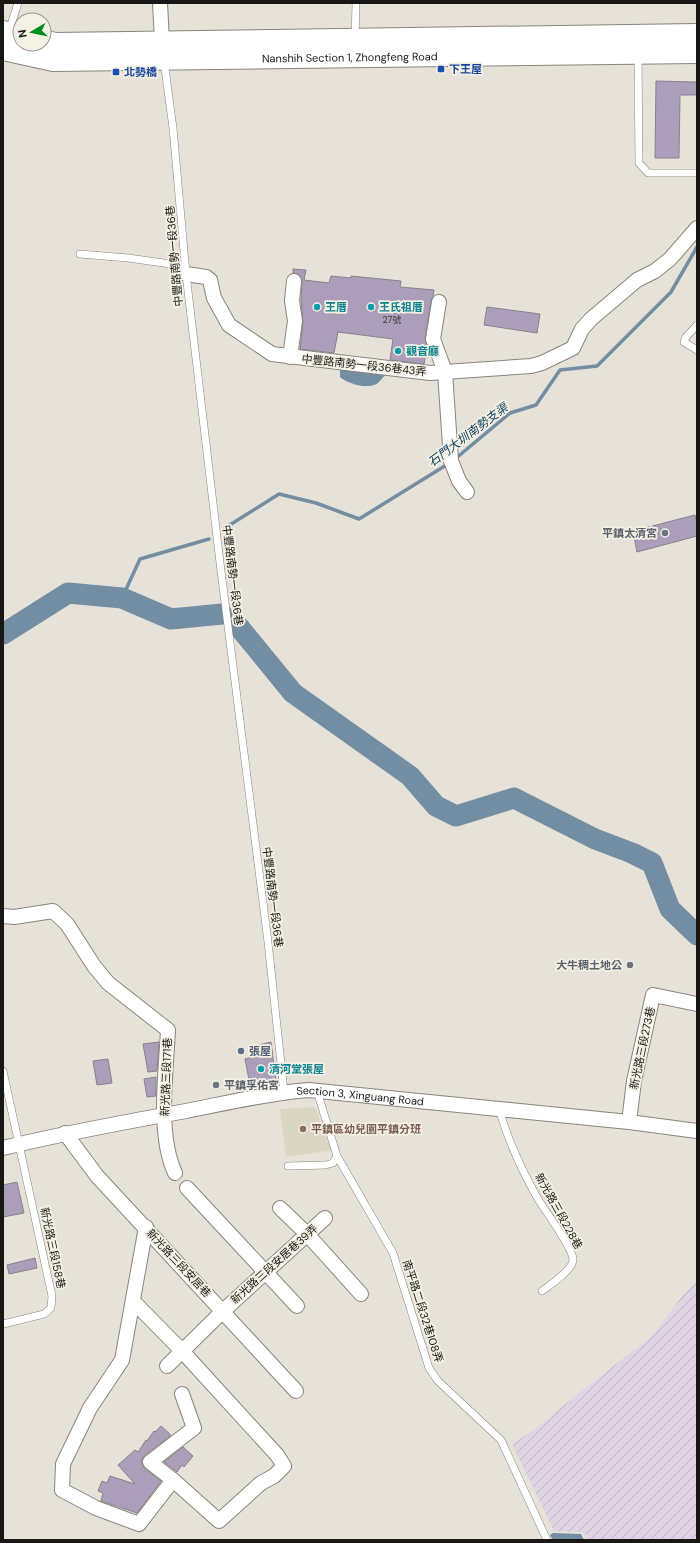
<svg xmlns="http://www.w3.org/2000/svg" width="700" height="1543" font-family="'DM Sans','Noto Sans TC',sans-serif">
	<defs>
		<pattern id="industrial-furrows" width="10" height="10" patternUnits="userSpaceOnUse"><rect width="10" height="10" fill="#e1d3e6"/><path d="M-1 1l2-2M0 10L10 0M9 11l2-2" fill="none" stroke="#c0b4c4"/></pattern>
	</defs>
	<rect width="100%" height="100%" fill="#e6e2d7"/>
	<path fill="#dbd5c3" d="M315 1107 327 1139 335 1150 286 1157 280 1109Z"/>
	<path fill="url(#industrial-furrows)" d="M697 1281V1540H589L582 1532 554 1531 512 1444 537 1428 580 1392 653 1335 682 1296Z"/>
	<g fill="#738da3">
		<path d="M340 367 387 373C384 376 381 380 378 383 368 390 348 384 340 377Z"/>
		<path d="M553 1533 581 1534 584 1540H553L550 1535Z"/>
	</g>
	<g fill="none" stroke-linecap="round" stroke-linejoin="round">
		<g stroke="#738da3" stroke-width="3.5">
			<path d="M455 459 510 413 536 405 560 370 597 366 671 292 697 247"/>
			<path d="M225 528 279 494 316 503 359 519 448 464"/>
			<path d="M122 598 140 559 209 539"/>
		</g>
		<g stroke="#738da3" stroke-width="21">
			<path d="M239 627 293 693 410 776 436 806 456 816 514 798 595 839 632 853 652 863 670 909 697 935"/>
			<path d="M3 634 68 593 122 598 171 619 222 614"/>
		</g>
	</g>
	<g fill="#ac9ebb" stroke="#86818b">
		<path d="M656 81 697 82V95H680L679 158H655Z"/>
		<path d="M293 269 306 270 304 280 329 283 331 276 351 278V276L401 281 400 287 434 290 433 296 431 301 425 338 427 346 424 364 390 360 393 339 338 332 334 353 300 349 303 322 301 301 302 281 299 274 293 273Z"/>
		<path d="M487 307 540 314 537 333 484 325Z"/>
		<path d="M695 515 697 524V536L637 552 633 531Z"/>
		<path d="M159 1042 157 1071 148 1072 143 1044Z"/>
		<path d="M271 1042 276 1080 250 1085 245 1059 252 1057 250 1047Z"/>
		<path d="M108 1059 112 1083 97 1085 93 1061Z"/>
		<path d="M156 1077V1096L147 1097 144 1079Z"/>
		<path d="M17 1182 24 1213 3 1217V1185Z"/>
		<path d="M35 1258 37 1268 9 1274 7 1265Z"/>
		<path d="M161 1426 170 1434V1436L145 1455 142 1459V1464L145 1469 161 1481 137 1513 101 1501 103 1493 98 1491 102 1481 107 1483 110 1476 135 1484 118 1465 135 1450 138 1452 146 1440 147 1441 154 1431 155 1432Z"/>
		<path d="M183 1447 193 1456 184 1467 182 1465 177 1472 164 1462Z"/>
	</g>
	<g fill="none" stroke-linecap="round" stroke-linejoin="round">
		<defs>
			<g id="service">
				<path d="M9 31 18 3"/>
				<path d="M355 39 356 3"/>
				<path d="M638 55 639 163 648 173H697"/>
				<path d="M164 61 173 128 186 274 221 571 268 942 284 1092"/>
				<path d="M80 254 128 258 185 266"/>
				<path d="M697 325 686 337 684 342 697 350"/>
				<path d="M3 1071 52 1296 51 1308 44 1314 3 1324"/>
				<path d="M317 1091 337 1156 393 1253 429 1368 438 1381 501 1440 547 1540"/>
				<path d="M499 1109C508 1140 522 1171 538 1199 546 1212 572 1247 573 1259 574 1269 550 1285 542 1291"/>
				<path d="M288 1166 326 1165 333 1163 337 1156"/>
			</g>
			<g id="minor">
				<path d="M160 3 162 41"/>
				<path d="M186 274 206 277 210 280 214 298 229 325 272 354 430 373 531 366 542 363 573 348 582 329 591 319 637 280 655 271 670 259 697 228"/>
				<path d="M439 302 433 339 445 372 451 461 459 481 467 492"/>
				<path d="M290 357 295 321 292 301 294 281"/>
				<path d="M3 916 14 917 53 911 67 924 94 966 108 983 168 1030C166 1074 157 1133 175 1173"/>
				<path d="M629 1122 634 1081 653 995 697 1004"/>
				<path d="M65 1133 97 1176 296 1391"/>
				<path id="s1" d="M3 1148C64 1133 125 1122 186 1111 227 1103 268 1093 309 1090L629 1122 697 1131"/>
				<path d="M187 1188 297 1306"/>
				<path d="M280 1208 307 1234 361 1294"/>
				<path d="M146 1227 122 1360 90 1408 63 1464 62 1490 96 1508 139 1524 173 1480 150 1462 194 1428 182 1394"/>
				<path d="M133 1301 182 1351 277 1455 284 1466 274 1476 261 1483 219 1521 173 1480"/>
				<path d="M167 1366 223 1311 325 1218"/>
			</g>
			<g id="secondary">
				<path d="M3 31 20 35"/>
				<path d="M44 40 55 43 697 34"/>
				<path id="s2" d="M3 50 53 61 697 53"/>
			</g>
		</defs>
		<use href="#service" stroke="#89857b" stroke-width="8"/>
		<use href="#minor" stroke="#89857b" stroke-width="16"/>
		<use href="#secondary" stroke="#89857b" stroke-width="22"/>
		<use href="#service" stroke="#fff" stroke-width="7"/>
		<use href="#minor" stroke="#fff" stroke-width="14"/>
		<use href="#secondary" stroke="#fff" stroke-width="20"/>
	</g>
	<g fill="#1a4fb4" stroke="#f4f0e4" stroke-width="1.5">
		<rect x="437" y="65" width="8" height="8" rx="2"/>
		<rect x="112" y="68" width="8" height="8" rx="2"/>
	</g>
	<g fill="#0f9aa8" stroke="#f4f0e4" stroke-width="1.5">
		<circle cx="317" cy="307" r="4"/>
		<circle cx="371" cy="307" r="4"/>
		<circle cx="398" cy="351" r="4"/>
		<circle cx="261" cy="1069" r="4"/>
	</g>
	<g fill="#6b7280" stroke="#f4f0e4" stroke-width="1.5">
		<circle cx="665" cy="533" r="4"/>
		<circle cx="630" cy="965" r="4"/>
		<circle cx="216" cy="1085" r="4"/>
	</g>
	<circle fill="#5c6f8a" stroke="#f4f0e4" stroke-width="1.5" cx="241" cy="1051" r="4"/>
	<circle fill="#8d6e63" stroke="#f4f0e4" stroke-width="1.5" cx="303" cy="1129" r="4"/>
	<g text-anchor="middle" dominant-baseline="central" stroke-width="3.5" stroke-linejoin="round" paint-order="stroke">
		<g font-size="9" fill="#3e393e">
			<text x="392" y="320">27號</text>
		</g>
		<g font-size="11" fill="#191714" stroke="#f4f0e4">
			<text stroke="none"><textPath href="#s2" startOffset="348">Nanshih Section 1, Zhongfeng Road</textPath></text>
			<text transform="translate(174 256) rotate(-95)">中豐路南勢一段36巷</text>
			<text transform="translate(364 365) rotate(6)">中豐路南勢一段36巷43弄</text>
			<text transform="translate(233 575) rotate(83)">中豐路南勢一段36巷</text>
			<text transform="translate(273 897) rotate(83)">中豐路南勢一段36巷</text>
			<text transform="translate(642 1048) rotate(-78)">新光路三段273巷</text>
			<text transform="translate(166 1077) rotate(-88)">新光路三段171巷</text>
			<text stroke="none"><textPath href="#s1" startOffset="363">Section 3, Xinguang Road</textPath></text>
			<text transform="translate(559 1211) rotate(61)">新光路三段228巷</text>
			<text transform="translate(53 1248) rotate(78)">新光路三段158巷</text>
			<text transform="translate(179 1263) rotate(47)">新光路三段安居巷</text>
			<text transform="translate(274 1264) rotate(-42)">新光路三段安居巷39弄</text>
			<text transform="translate(423 1311) rotate(72)">南平路二段32巷108弄</text>
		</g>
		<g font-size="11" font-weight="bold" fill="#164399" stroke="#f4f0e4" text-anchor="start">
			<text x="449" y="69">下王屋</text>
			<text x="124" y="72">北勢橋</text>
		</g>
		<g font-size="11" font-weight="bold" fill="#0d838f" stroke="#f4f0e4" text-anchor="start">
			<text x="325" y="307">王厝</text>
			<text x="379" y="307">王氏祖厝</text>
			<text x="406" y="351">觀音廳</text>
			<text x="269" y="1069">清河堂張屋</text>
		</g>
		<g font-size="11" font-weight="bold" fill="#5b616d" stroke="#f4f0e4" text-anchor="end">
			<text x="657" y="533">平鎮太清宮</text>
			<text x="622" y="965">大牛稠土地公</text>
			<text x="224" y="1085" text-anchor="start">平鎮孚佑宮</text>
		</g>
		<g font-size="11" font-weight="bold" fill="#4e5e75" stroke="#f4f0e4" text-anchor="start">
			<text x="249" y="1051">張屋</text>
		</g>
		<g font-size="11" font-weight="bold" fill="#785e54" stroke="#f4f0e4" text-anchor="start">
			<text x="311" y="1129">平鎮區幼兒園平鎮分班</text>
		</g>
		<g font-size="12" font-style="italic" fill="#124262" stroke="#f4f0e4">
			<text transform="translate(468 435) rotate(-37)">石門大圳南勢支渠</text>
		</g>
	</g>
	<rect width="700" height="1543" fill="none" stroke="#191714" stroke-width="8"/>
	<g transform="translate(32 32) rotate(261)"><circle r="19" fill="#f4f0e4" stroke="#9c9991"/>
	<path d="M0-3L7 15L0 10L-7 15Z" fill="#008c1b"/>
	<text y="-6" font-size="11" font-weight="bold" text-anchor="middle" fill="#191714">N</text>
	</g>
</svg>
